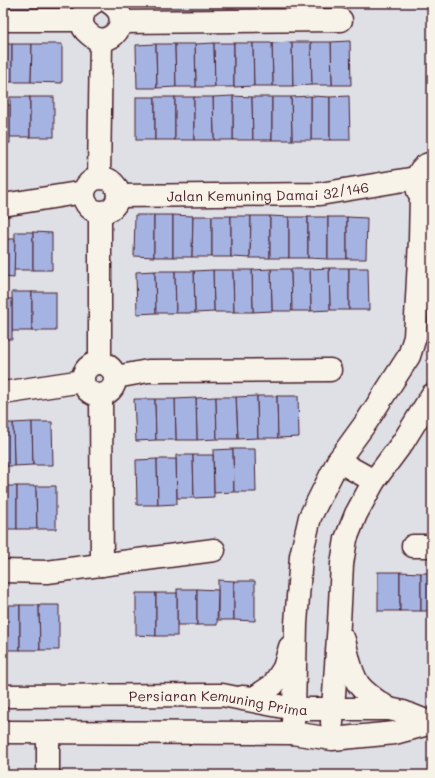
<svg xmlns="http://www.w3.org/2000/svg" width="435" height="778" font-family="Mali,sans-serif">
	<rect width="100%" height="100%" fill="#dee0e6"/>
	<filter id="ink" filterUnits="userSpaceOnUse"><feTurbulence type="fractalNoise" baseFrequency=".025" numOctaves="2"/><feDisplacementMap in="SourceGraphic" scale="8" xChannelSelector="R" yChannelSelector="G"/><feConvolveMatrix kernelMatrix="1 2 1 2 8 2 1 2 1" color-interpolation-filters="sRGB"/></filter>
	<g filter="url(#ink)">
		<g fill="#a5b3e2" stroke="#4a1f2b">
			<path d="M350 41 351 85H332L331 42Z"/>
			<path d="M292 42 293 86H273L272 43Z"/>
			<path d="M292 42H311L312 85 293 86Z"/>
			<path d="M311 42H331L332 85H312Z"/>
			<path d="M214 43 215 87H196L195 44Z"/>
			<path d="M214 43H234V87H215Z"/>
			<path d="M234 43H253L254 86 234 87Z"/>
			<path d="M253 43H272L273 86H254Z"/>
			<rect x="3" y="44" width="9" height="38"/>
			<path d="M12 44H32L31 82H12Z"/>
			<path d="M32 44H62V83L31 82Z"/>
			<path d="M156 44 157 88H137L136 45Z"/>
			<path d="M156 44H175L176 87 157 88Z"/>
			<path d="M175 44H195L196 87H176Z"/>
			<path d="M233 96 252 97 253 140H233Z"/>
			<path d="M233 96V140H214L213 97Z"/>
			<path d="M311 96 330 97V140H311Z"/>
			<path d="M311 96V140H292L291 97Z"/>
			<path d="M349 96 350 140H330V97Z"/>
			<rect x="10" y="97" width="20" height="40"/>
			<rect x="30" y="97" width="24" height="40"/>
			<rect x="136" y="97" width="19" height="43"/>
			<rect x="155" y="97" width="20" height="43"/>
			<rect x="175" y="97" width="19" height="43"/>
			<path d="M194 97H213L214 140H194Z"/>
			<path d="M252 97H272V140H253Z"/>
			<path d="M272 97H291L292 140H272Z"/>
			<rect x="3" y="105" width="7" height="38"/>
			<path d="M135 215H154V257L134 256Z"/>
			<rect x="154" y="215" width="19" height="42"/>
			<path d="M173 215 193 216 192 257H173Z"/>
			<path d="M193 216H212V257H192Z"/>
			<rect x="212" y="216" width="19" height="41"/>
			<path d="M231 216H251L250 258 231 257Z"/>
			<path d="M251 216H270V258H250Z"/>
			<path d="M270 216 289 217V258H270Z"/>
			<rect x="289" y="217" width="19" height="41"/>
			<path d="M308 217H328V259L308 258Z"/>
			<rect x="328" y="217" width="19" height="42"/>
			<path d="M347 217 367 218 366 259H347Z"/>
			<path d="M15 232H33V270H14Z"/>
			<path d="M33 232 52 233V270H33Z"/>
			<path d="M3 239H15L14 278 3 277Z"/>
			<path d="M329 268H349V310H330Z"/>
			<path d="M329 268 330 310 311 311 310 269Z"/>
			<path d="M349 268H368L369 310H349Z"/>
			<path d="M271 269H291L292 311H272Z"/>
			<path d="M271 269 272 311 253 312 252 270Z"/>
			<path d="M291 269H310L311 311H292Z"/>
			<path d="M213 270H233L234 312H214Z"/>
			<path d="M213 270 214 312 195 313 194 271Z"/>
			<path d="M233 270H252L253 312H234Z"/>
			<path d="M155 271 156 313 137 314 136 272Z"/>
			<path d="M155 271H175L176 313H156Z"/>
			<path d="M175 271H194L195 313H176Z"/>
			<rect x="12" y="292" width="20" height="39"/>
			<rect x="32" y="292" width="24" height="39"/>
			<rect x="3" y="299" width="9" height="40"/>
			<path d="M257 396 258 438 238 439 236 397Z"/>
			<path d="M257 396H277L278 438H258Z"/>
			<path d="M277 396H298L299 437 278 438Z"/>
			<path d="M216 397 217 439 197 440 196 398Z"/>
			<path d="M216 397H236L238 439H217Z"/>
			<path d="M196 398 197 440H176L175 399Z"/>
			<path d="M134 399H155L156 440 136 441Z"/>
			<path d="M155 399H175L176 440H156Z"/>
			<path d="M32 422 33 465 14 466 13 423Z"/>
			<path d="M32 422H52L53 465H33Z"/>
			<path d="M3 423H13L14 466H3Z"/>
			<path d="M233 449 234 492 214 493 213 450Z"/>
			<path d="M233 449H255L256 492H234Z"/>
			<path d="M176 455H193L194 498H177Z"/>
			<path d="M193 455H213L214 497 194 498Z"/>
			<path d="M157 459 158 505H137L136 460Z"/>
			<path d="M157 459H176L177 504 158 505Z"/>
			<rect x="3" y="486" width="14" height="43"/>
			<path d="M17 486H36L37 529H17Z"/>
			<path d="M36 486H56V529H37Z"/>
			<rect x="378" y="572" width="22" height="39"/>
			<path d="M400 572 421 573V611H400Z"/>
			<rect x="421" y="573" width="11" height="38"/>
			<path d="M218 580 234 581V620H218Z"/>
			<path d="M234 581H255V621L234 620Z"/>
			<rect x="177" y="589" width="20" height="36"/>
			<path d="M197 589 218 590 217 625H197Z"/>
			<path d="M136 593H156V636L136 635Z"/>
			<rect x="156" y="593" width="21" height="43"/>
			<rect x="3" y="605" width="17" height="45"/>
			<path d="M20 605H39L40 650H20Z"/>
			<path d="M39 605H59V650H40Z"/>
		</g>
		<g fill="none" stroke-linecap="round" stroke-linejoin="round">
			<defs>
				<g id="minor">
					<path d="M93 3C86 7 82 13 82 21 82 26 85 31 89 34 109 53 136 19 110 3"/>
					<path d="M3 20H82"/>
					<path d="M121 22 341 20"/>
					<circle cx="101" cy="195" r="17"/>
					<path d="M99 178 101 40"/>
					<path d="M418 191C414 179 419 166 432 163"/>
					<path id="s1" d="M118 196 320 194 416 178"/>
					<path d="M3 205 84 192"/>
					<path d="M100 213V363"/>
					<circle cx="99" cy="379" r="16"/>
					<path d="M116 377 148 371 330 370"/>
					<path d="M3 393 83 381"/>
					<path d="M101 395 102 565"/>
					<path d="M338 461 374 481"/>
					<path d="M413 546H432"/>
					<path d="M3 571 47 572 214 550"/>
					<path d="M344 640C348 655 350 672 359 685 367 695 379 702 389 709"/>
					<path id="s2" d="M3 696 222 695 294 709H389L403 712 431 723"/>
					<path d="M242 697 254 698 273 685 284 668 290 647"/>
					<path d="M332 723 339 623 342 564 346 539 356 514 374 481 403 442 432 395"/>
					<path d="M3 732 292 733 332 739 395 733 432 723"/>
					<path d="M292 733 294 709 296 624 301 556 310 517 338 461 367 421 409 356 415 337 420 240 421 195"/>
					<path d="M48 775V732"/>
				</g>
			</defs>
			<use href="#minor" stroke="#4a1f2b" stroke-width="25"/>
			<use href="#minor" stroke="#f7f3e8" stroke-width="22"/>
		</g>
	</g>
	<g text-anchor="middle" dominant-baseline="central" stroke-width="3" stroke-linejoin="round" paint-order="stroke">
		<g font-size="14" fill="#4a1f2b" stroke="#f7f3e8">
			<text stroke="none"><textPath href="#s1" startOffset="150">Jalan Kemuning Damai 32/146</textPath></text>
			<text stroke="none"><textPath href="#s2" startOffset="216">Persiaran Kemuning Prima</textPath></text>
		</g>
	</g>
	<rect width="435" height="778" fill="none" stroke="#f7f3e8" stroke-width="16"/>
	<rect x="8" y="8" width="419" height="762" fill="none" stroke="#4a1f2b" stroke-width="1.5" filter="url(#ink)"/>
</svg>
